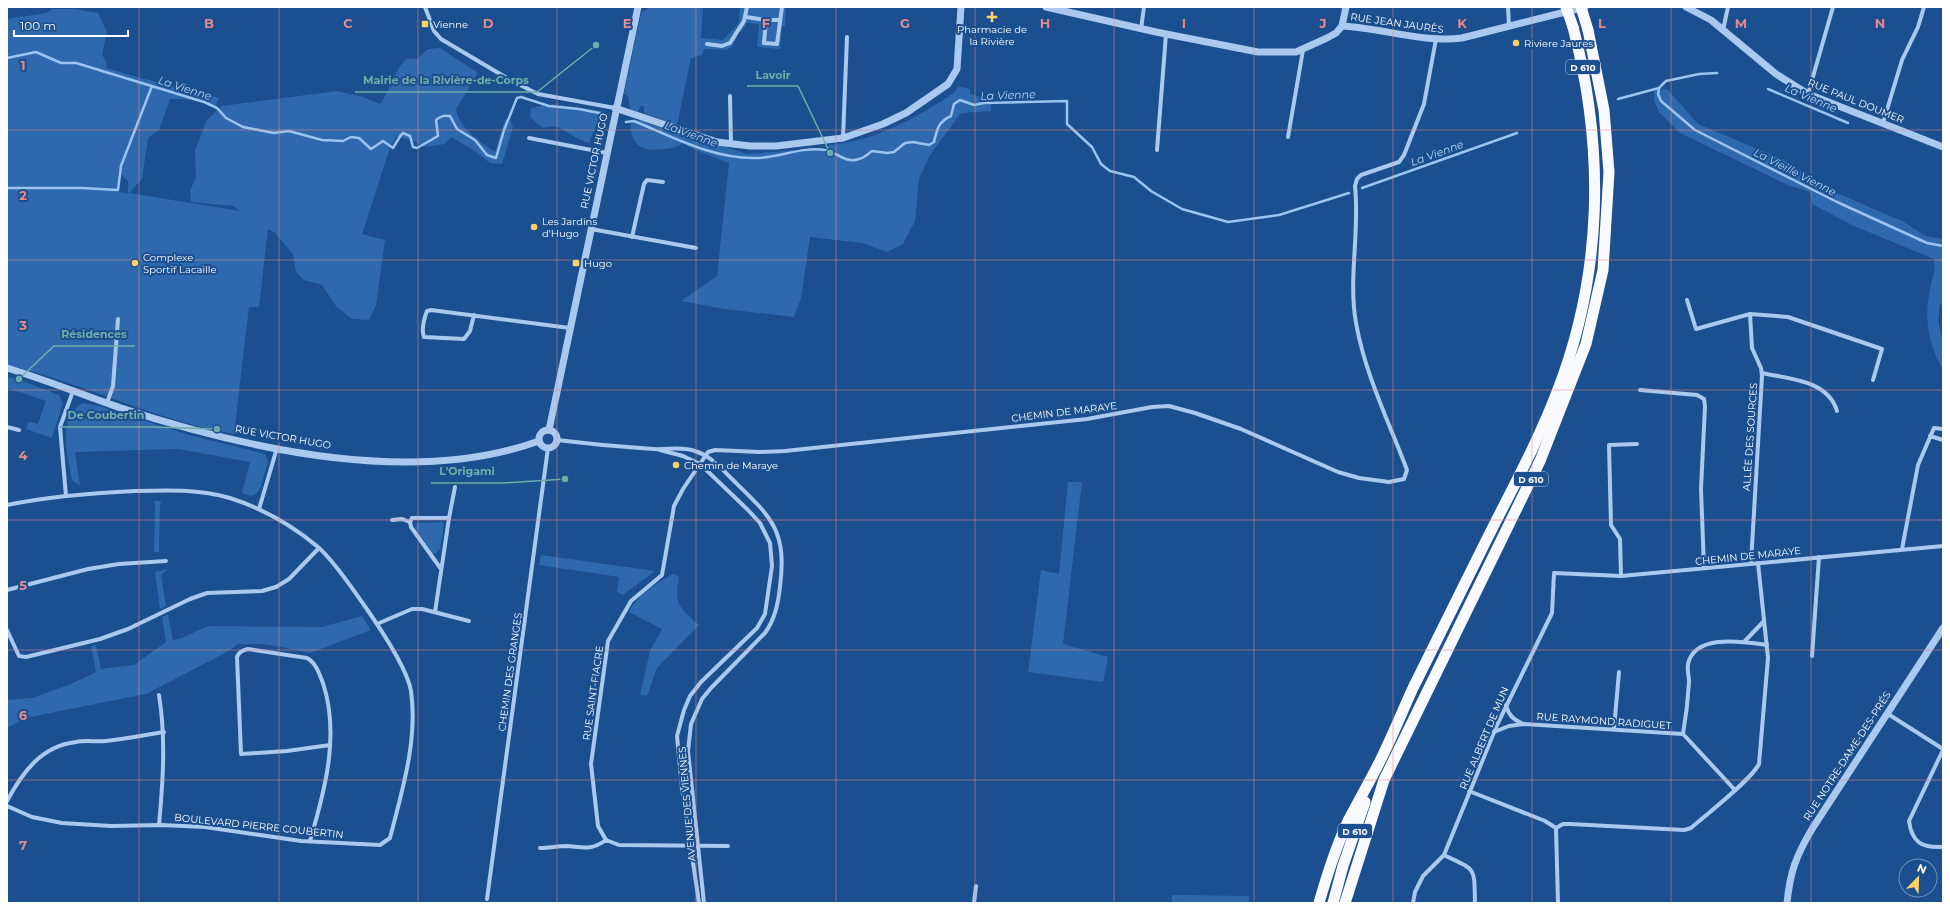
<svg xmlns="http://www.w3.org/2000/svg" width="1950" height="910" font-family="Montserrat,sans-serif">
	<rect width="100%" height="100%" fill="#1b4f8f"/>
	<g fill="#2e69ad" fill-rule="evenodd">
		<path d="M651 7H703L701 38 723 40 739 23 740 7H786L785 26H782L780 49 757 47 759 24 747 23 742 31 738 33 733 46 726 50 704 49 702 55 691 58 677 125 644 113V107L641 105 638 112 630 109 628 96 624 94 640 18 642 12Z"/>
		<path d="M52 9H74L98 13 107 32 102 54 107 65 106 68 141 78 219 98 216 106 186 99H170L159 130 148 138 142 179 129 193 240 211 233 206 191 202 190 190 196 178 195 150 207 120 222 106 337 91 363 97 380 104C391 89 394 71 407 58L417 59 428 49 440 48 478 73 456 109C459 128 480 142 495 152L505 120 509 118 513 127 502 164 490 163 475 151 451 137 445 144 424 147 413 140 396 137 390 148 362 234 385 240 376 305 369 320 352 319 336 306 322 285 304 280 296 272 293 254 275 233 268 229 259 307H249L234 434C155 420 84 383 7 365V19L47 13ZM118 171 128 181V193L119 192Z"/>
		<path d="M958 86 970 89V94L972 95 991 99V111L961 113 930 155 919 179 915 221 903 244 887 252 863 243 810 237 801 298 794 317 724 309 681 301 717 276 729 163 693 149 682 143C676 148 672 148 664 149 644 152 630 146 631 124L634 121 642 120 747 154 823 148 825 153 833 157 836 152 827 149 829 145C874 142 918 117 955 92Z"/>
		<path d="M1667 89 1698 124 1782 159 1834 192 1902 221 1926 236 1943 239V303L1940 304 1938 320 1943 344V370C1928 344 1924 318 1930 289 1932 276 1936 275 1934 259L1854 226 1812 204 1810 192 1788 185 1680 133 1659 112 1654 101V91Z"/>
		<path d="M552 104 603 111 604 123 596 125 589 143C583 141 578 139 573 136 562 129 557 124 543 128L530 117 531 108Z"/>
		<path d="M7 377 20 380 59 395 63 403 52 438 26 429 29 422 38 424 46 401 7 388Z"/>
		<path d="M83 403 99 406 189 435 265 454 268 462 260 489 255 495 250 496 242 493 250 462 178 449 75 452 80 486 72 480C68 456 56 418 83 403Z"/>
		<path d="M1068 482H1082L1063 644 1108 657 1103 682 1028 672 1041 570 1059 574Z"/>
		<path d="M153 501H162L160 504 159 552H154L155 504Z"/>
		<path d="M442 522 444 524 440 549 435 554 432 553 415 528 417 523Z"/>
		<path d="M541 555 655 571 623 595 617 592 619 577 539 565Z"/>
		<path d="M168 569 161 575 166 606 160 609 155 572Z"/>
		<path d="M673 574 679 577C674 605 679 607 699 625L657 668 647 696 640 695 650 651 662 629 629 612C637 596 657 582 673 574Z"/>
		<path d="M168 615 173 640 182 638 208 626 322 627 362 616 371 630 310 653 277 646 260 644H238L227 652 146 694 25 718 7 728V700L32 698 71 684 96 672 91 646 96 645 101 669 134 665 166 642 162 617Z"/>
		<path d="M1172 895 1249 896V903H1172Z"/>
	</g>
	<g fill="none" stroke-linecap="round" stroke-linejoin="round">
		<g stroke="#9cc4f0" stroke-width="2.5">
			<path d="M7 58 36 52 61 63H76L204 102 217 108 226 118 243 127 274 133 289 131 322 140 343 141 351 137 359 138 371 149 383 141 393 148 401 135 403 133 410 136 413 147 417 148 438 136 436 120C441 116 444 115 450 116L457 129 475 140 487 155 496 158 504 130 517 98 521 97 549 106 579 109 604 114"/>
			<path d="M1659 88 1658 94 1661 101 1695 130 1837 202 1927 243 1943 246"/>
			<path d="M1768 89 1848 123"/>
			<path d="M1618 99 1659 88 1666 81 1699 74 1717 73"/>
			<path d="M626 122 634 121C673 137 713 159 756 158 777 158 804 146 825 150 837 152 846 164 859 159 864 158 868 154 872 151L887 153 894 152 905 143 913 142 929 145 934 142C937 129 938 122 951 116L954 104 960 100 974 105 984 103 1067 101V124L1092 147 1101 164 1110 171 1134 177 1151 191 1182 209 1228 222 1279 215 1349 193"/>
			<path d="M7 188H81L118 190 121 166 152 86"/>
			<path d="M1362 188 1517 133"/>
		</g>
		<g stroke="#a9c9ee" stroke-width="4">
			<path d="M425 7 434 31 441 39 512 81 538 94 615 108"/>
			<path d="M1508 7 1509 26"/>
			<path d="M746 17 766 20 764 43 777 44 782 7"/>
			<path d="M766 20H779"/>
			<path d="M1141 29 1144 7"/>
			<path d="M1723 30 1728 7"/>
			<path d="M707 44 722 46 730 43 744 21 747 7"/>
			<path d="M1808 94 1833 7"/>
			<path d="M730 96 731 144"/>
			<path d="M1883 123 1902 60 1918 27 1924 7"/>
			<path d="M1288 137 1303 50"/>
			<path d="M529 138 607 153"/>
			<path d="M843 138 847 37"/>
			<path d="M1157 150 1166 34"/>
			<path d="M591 229 696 248"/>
			<path d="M632 237 644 184 647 180 663 182"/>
			<path d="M1687 300 1696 329 1750 314 1788 317 1882 349 1873 380"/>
			<path d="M1750 314 1752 348 1761 368 1762 376 1751 563"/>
			<path d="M474 315 470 331 464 339 424 337C421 329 424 319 427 311L431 310 570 328"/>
			<path d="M1762 373C1789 379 1828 380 1837 411"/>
			<path d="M1640 390 1697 395 1704 399 1705 406 1701 489 1704 568"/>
			<path d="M107 403 113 386 118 319"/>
			<path d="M7 427 19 430"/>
			<path d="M1930 436 1943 440"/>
			<path d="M557 440C589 444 621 447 653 449 668 450 681 446 695 451 711 456 722 469 733 480 772 518 787 530 780 587 778 604 775 619 765 633L711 688 702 699 691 724 688 751 704 903"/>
			<path d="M660 450 683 456 700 464 748 510 760 523 770 543 772 566 765 614 757 628 701 682 690 696 684 710 677 736 682 788 699 903"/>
			<path d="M66 496 60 427 73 391"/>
			<path d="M7 505C50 496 93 493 136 491 167 490 200 489 230 498 261 508 293 526 318 547 334 561 352 588 364 605 378 625 407 668 411 691 418 740 402 791 390 838L380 845 301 841 205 827 161 825 111 826 62 823 32 817 7 806"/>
			<path d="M259 509 277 448"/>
			<path d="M449 518 455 487"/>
			<path d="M392 520 402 519 410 522"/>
			<path d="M1902 549 1918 465 1934 428 1943 429"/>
			<path d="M1621 576 1620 539 1611 525 1609 445 1637 444"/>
			<path d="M7 590 88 569 119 564 166 561"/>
			<path d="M435 612 449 518H412L410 522 411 527 441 569"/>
			<path d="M377 624 412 609H422L469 621"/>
			<path d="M7 630 19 656 26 657 100 639 128 629 190 599 207 593 262 591 276 587 289 579 319 548"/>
			<path d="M1744 642 1764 621"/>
			<path d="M1812 656 1819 557"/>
			<path d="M1506 705C1509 716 1513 719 1523 724"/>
			<path d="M1888 714 1943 749"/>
			<path d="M1614 729 1619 672"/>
			<path d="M1494 732 1509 726 1523 724 1683 734"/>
			<path d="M1943 750 1909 821C1912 843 1922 848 1943 847"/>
			<path d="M1735 790 1683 734C1686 717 1688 700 1689 682 1689 676 1687 670 1688 664 1695 633 1744 642 1767 645"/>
			<path d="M1469 791 1545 821 1556 828 1563 824H1570L1684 830 1691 828C1706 815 1751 780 1759 764L1768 658 1758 563"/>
			<path d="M7 801C22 773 41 746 76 742 86 740 96 742 106 741 126 739 145 735 164 732"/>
			<path d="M159 825C163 781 166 739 159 695"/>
			<path d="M1556 828 1558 903"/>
			<path d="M606 840 598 826 591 764 608 641 631 601 662 575 674 506 683 489 708 452 715 450 760 452 785 451 1087 419 1152 407 1169 406 1195 413 1241 429 1338 472 1359 478 1389 482 1404 479 1407 470C1389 422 1365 374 1356 323 1348 278 1360 231 1355 186L1357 179 1361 175 1399 162 1404 155 1424 104 1436 39"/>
			<path d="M310 841C325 790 340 735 323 683 319 673 316 663 307 658L248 649C242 650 239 652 237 657L241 754 287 751 330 745"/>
			<path d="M540 848C549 848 558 846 566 846 583 847 591 851 606 840L619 845 728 846"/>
			<path d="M1444 855C1477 871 1474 866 1475 903"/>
			<path d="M487 899 548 448"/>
			<path d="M974 903 976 886"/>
			<path d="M1413 903 1415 892 1423 876 1444 855 1497 725 1552 613 1554 573 1621 576 1943 546"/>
		</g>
		<g stroke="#a9c9ee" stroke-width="7">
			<path d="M1046 7 1156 32 1258 52H1296L1327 38 1336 33 1342 26 1346 7"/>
			<path d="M1686 7 1711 20 1776 74 1808 94 1943 147"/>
			<path d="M1342 26C1382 28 1422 43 1462 38L1585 7"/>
			<path d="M615 108 717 142 750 146H776L843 138 883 124 906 113 948 84 957 69 961 7"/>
			<path d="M7 368C46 380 83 395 121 408 246 449 412 487 539 441"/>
			<path d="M549 430 638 7"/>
			<circle cx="548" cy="439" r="9"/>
			<path d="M1787 903C1790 872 1796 856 1812 829L1943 628"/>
		</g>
		<g stroke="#f8faff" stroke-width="11">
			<path d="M1319 903C1327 875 1336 846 1349 819 1359 800 1370 781 1380 761 1392 737 1402 712 1413 688 1435 643 1458 598 1480 553 1506 500 1536 447 1557 392 1603 274 1605 149 1573 27"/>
			<path d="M1333 903 1343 866 1365 802"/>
			<path d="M1345 903 1384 780 1540 461 1586 344 1603 270 1609 172 1604 110 1588 30"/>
		</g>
		<g stroke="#f8faff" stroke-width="11">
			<path d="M1566 7 1573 27"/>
			<path d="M1581 7 1588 30"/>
		</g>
	</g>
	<path fill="none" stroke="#e88989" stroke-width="1" stroke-opacity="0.55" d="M139 7V903M279 7V903M418 7V903M557 7V903M696 7V903M836 7V903M975 7V903M1114 7V903M1254 7V903M1393 7V903M1532 7V903M1671 7V903M1811 7V903M7 130H1943M7 260H1943M7 390H1943M7 520H1943M7 650H1943M7 780H1943"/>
	<g fill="#ffd166" stroke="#1b4f8f" stroke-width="1.5">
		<path d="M990 11h4v4h4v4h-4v4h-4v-4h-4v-4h4z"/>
		<rect x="421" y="20" width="8" height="8" rx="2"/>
		<circle cx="1516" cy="43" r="4"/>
		<circle cx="534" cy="227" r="4"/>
		<circle cx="135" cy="263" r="4"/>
		<rect x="572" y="259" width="8" height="8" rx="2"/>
		<circle cx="676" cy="465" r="4"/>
	</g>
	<g text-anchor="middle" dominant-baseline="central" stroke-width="4" stroke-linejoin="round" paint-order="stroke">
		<g fill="#1b4f8f" stroke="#bbcadd" stroke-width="1">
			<rect x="1566" y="60" width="34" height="14" rx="3"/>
			<rect x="1514" y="472" width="34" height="14" rx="3"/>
			<rect x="1338" y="824" width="34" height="14" rx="3"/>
		</g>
		<g font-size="9" font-weight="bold" fill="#fff">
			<text x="1583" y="67">D 610</text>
			<text x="1531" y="479">D 610</text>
			<text x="1355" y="831">D 610</text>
		</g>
		<g font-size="10" fill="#fff" stroke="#1b4f8f">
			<text transform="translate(1397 23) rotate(8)">RUE JEAN JAURÈS</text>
			<text transform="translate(1856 101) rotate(22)">RUE PAUL DOUMER</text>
			<text transform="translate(594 161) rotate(-78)">RUE VICTOR HUGO</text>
			<text transform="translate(1064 412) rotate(-7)">CHEMIN DE MARAYE</text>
			<text transform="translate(283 437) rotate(10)">RUE VICTOR HUGO</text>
			<text transform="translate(1750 437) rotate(-86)">ALLÉE DES SOURCES</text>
			<text transform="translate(1748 556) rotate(-6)">CHEMIN DE MARAYE</text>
			<text transform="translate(510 672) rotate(-82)">CHEMIN DES GRANGES</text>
			<text transform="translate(593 693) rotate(-82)">RUE SAINT-FIACRE</text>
			<text transform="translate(1604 721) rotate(4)">RUE RAYMOND RADIGUET</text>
			<text transform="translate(1484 738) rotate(-67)">RUE ALBERT DE MUN</text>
			<text transform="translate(1847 756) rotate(-57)">RUE NOTRE-DAME-DES-PRÉS</text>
			<text transform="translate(687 804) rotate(-95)">AVENUE DES VIENNES</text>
			<text transform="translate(259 826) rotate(6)">BOULEVARD PIERRE COUBERTIN</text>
		</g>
		<g font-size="10" fill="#fff" stroke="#1b4f8f" text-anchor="start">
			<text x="433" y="24">Vienne</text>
			<text x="992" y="29" text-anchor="middle">Pharmacie de<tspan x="992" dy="12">la Rivière</tspan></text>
			<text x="1524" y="43">Riviere Jaures</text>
			<text x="542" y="221">Les Jardins<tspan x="542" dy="12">d'Hugo</tspan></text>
			<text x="143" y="257">Complexe<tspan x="143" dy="12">Sportif Lacaille</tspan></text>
			<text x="584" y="263">Hugo</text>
			<text x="684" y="465">Chemin de Maraye</text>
		</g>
		<g font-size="11" font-style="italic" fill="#b5d3f5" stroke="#1b4f8f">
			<text transform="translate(185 88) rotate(18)">La Vienne</text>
			<text transform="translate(1008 95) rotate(-2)">La Vienne</text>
			<text transform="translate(1811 98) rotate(23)">La Vienne</text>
			<text transform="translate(691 134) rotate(20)">La Vienne</text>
			<text transform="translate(1437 153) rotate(-20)">La Vienne</text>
			<text transform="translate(1795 172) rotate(27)">La Vieille Vienne</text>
		</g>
	</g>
	<g font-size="13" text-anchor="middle" font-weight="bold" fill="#e88989" stroke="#1b4f8f" stroke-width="4" stroke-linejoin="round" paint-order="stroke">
		<text x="209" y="28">B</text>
		<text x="348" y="28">C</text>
		<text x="488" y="28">D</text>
		<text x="627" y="28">E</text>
		<text x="766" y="28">F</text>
		<text x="905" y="28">G</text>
		<text x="1045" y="28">H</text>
		<text x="1184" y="28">I</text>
		<text x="1323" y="28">J</text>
		<text x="1462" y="28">K</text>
		<text x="1602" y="28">L</text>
		<text x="1741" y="28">M</text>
		<text x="1880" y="28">N</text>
		<text x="23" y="70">1</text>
		<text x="23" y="200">2</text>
		<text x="23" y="330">3</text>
		<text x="23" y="460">4</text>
		<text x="23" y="590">5</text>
		<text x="23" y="720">6</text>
		<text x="23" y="850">7</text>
	</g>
	<path fill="none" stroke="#6fada8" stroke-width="1.5" d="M830 153L798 86H747M596 45L537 92H355M19 379L54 346H135M217 429L152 427H59M565 479L503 483H431"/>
	<g fill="#6fada8" stroke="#1b4f8f" stroke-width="1.5">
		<circle cx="830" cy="153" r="4"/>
		<circle cx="596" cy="45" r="4"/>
		<circle cx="19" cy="379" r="4"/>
		<circle cx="217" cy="429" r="4"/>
		<circle cx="565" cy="479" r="4"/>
	</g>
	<g font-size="11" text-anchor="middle" font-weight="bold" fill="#6fada8" stroke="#1b4f8f" stroke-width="4" stroke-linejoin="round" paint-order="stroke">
		<text x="773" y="79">Lavoir</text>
		<text x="446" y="84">Mairie de la Rivière-de-Corps</text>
		<text x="94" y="338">Résidences</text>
		<text x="106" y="419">De Coubertin</text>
		<text x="467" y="475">L'Origami</text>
	</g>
	<rect width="1950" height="910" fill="none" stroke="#ffffff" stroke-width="16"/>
	<g transform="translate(1918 878) rotate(23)"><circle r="19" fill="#1b4f8f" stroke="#7695bc"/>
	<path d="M0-3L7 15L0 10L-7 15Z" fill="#ffd166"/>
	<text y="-6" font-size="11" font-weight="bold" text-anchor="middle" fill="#ffffff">N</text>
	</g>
	<path d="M14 30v6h114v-6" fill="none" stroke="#ffffff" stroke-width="2"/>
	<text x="20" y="30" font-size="12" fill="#ffffff" stroke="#1b4f8f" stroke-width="3" paint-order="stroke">100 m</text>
</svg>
